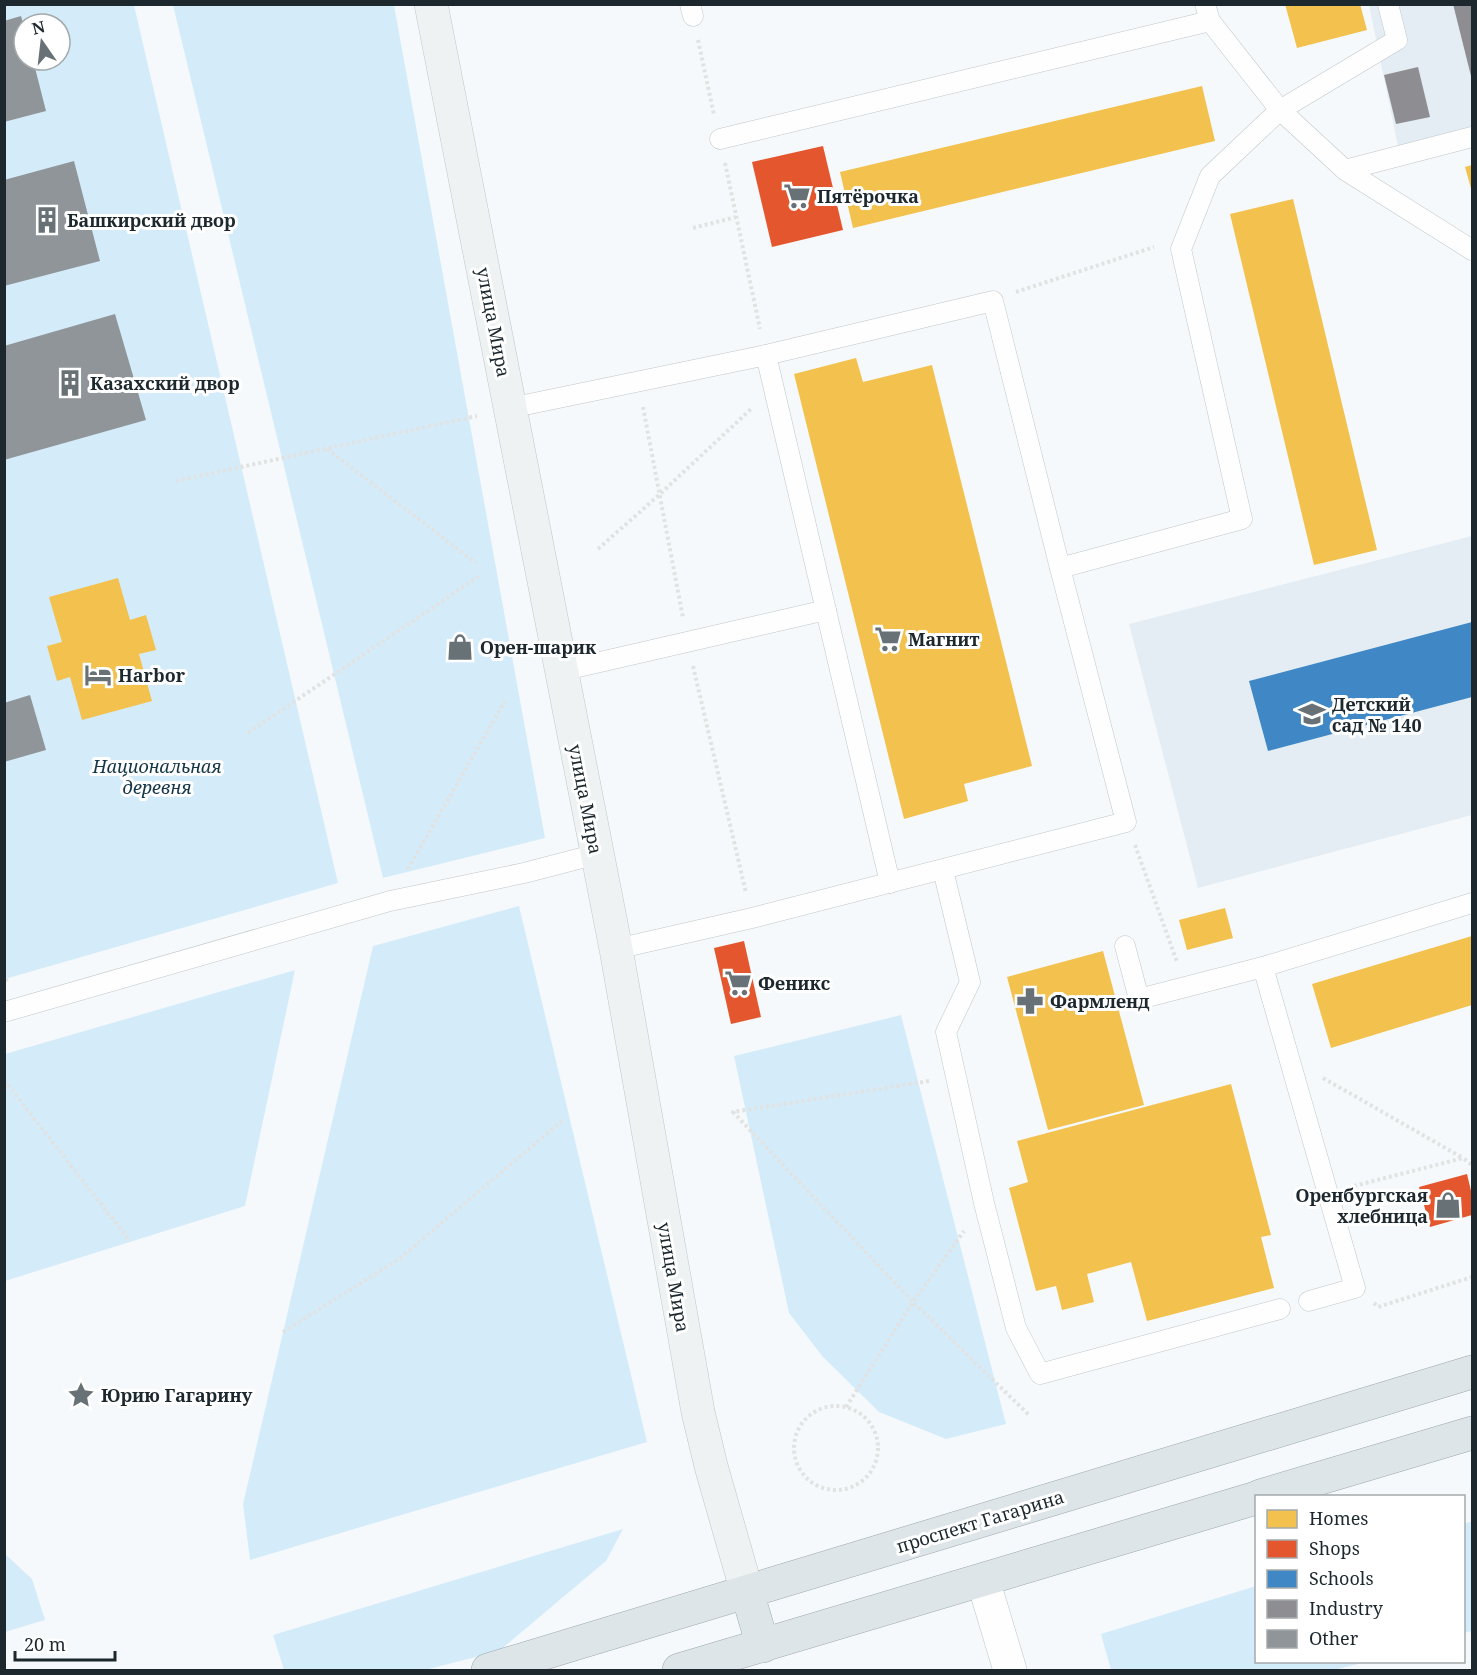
<svg xmlns="http://www.w3.org/2000/svg" width="1477" height="1675" font-family="'Noto Serif',serif">
	<rect width="100%" height="100%" fill="#f6f9fb"/>
	<g fill="#e4edf3">
		<path d="M1369 5H1472V137L1400 156Z"/>
		<path d="M1472 536V815L1198 888 1129 624Z"/>
	</g>
	<g fill="#d4ecfa" fill-rule="evenodd">
		<path d="M5 5H134L338 883 5 979ZM24 24H60V60H24Z"/>
		<path d="M173 5H394L545 838 383 878Z"/>
		<path d="M519 906 647 1442 250 1560 243 1504 373 946Z"/>
		<path d="M295 970 245 1206 5 1281V1054Z"/>
		<path d="M901 1015 1006 1424 946 1439 879 1412 823 1357 789 1313 734 1056Z"/>
		<path d="M1472 1521V1631L1464 1633V1524Z"/>
		<path d="M623 1529 606 1561 499 1651 425 1670H284L273 1635Z"/>
		<path d="M4 1553 32 1579 45 1620 5 1632Z"/>
		<path d="M1256 1586V1662H1366L1334 1670H1111L1101 1634Z"/>
	</g>
	<g fill="#f2c14e">
		<path d="M1285 4H1360L1367 30 1297 48Z"/>
		<path d="M1202 86 1215 141 853 228 840 172Z"/>
		<path d="M1472 165V192L1465 167Z"/>
		<path d="M1293 199 1377 550 1314 565 1230 214Z"/>
		<path d="M856 358 863 382 932 365 1032 766 964 784 968 801 904 819 794 374Z"/>
		<path d="M118 578 130 620 146 615 156 650 139 654 152 701 82 720 70 677 57 681 47 646 62 642 49 597Z"/>
		<path d="M1225 908 1233 938 1187 950 1179 920Z"/>
		<path d="M1472 936V1005L1331 1048 1312 984Z"/>
		<path d="M1103 951 1144 1105 1048 1130 1007 977Z"/>
		<path d="M1231 1084 1271 1235 1261 1237 1274 1288 1147 1321 1131 1262 1087 1274 1094 1302 1062 1310 1056 1286 1036 1291 1009 1188 1028 1182 1017 1141Z"/>
	</g>
	<g fill="#e4572e">
		<path d="M823 146 843 230 772 247 752 162Z"/>
		<path d="M744 941 761 1017 731 1024 714 948Z"/>
		<path d="M1467 1174 1472 1195V1215L1430 1227 1419 1187Z"/>
	</g>
	<path fill="#3f88c5" d="M1472 622V697L1268 751 1249 681Z"/>
	<g fill="#8d8d92">
		<path d="M1453 4H1472V80Z"/>
		<path d="M1418 67 1430 117 1396 124 1384 75Z"/>
	</g>
	<g fill="#8f9599">
		<path d="M21 16 24 27V60H33L46 111 4 122V21Z"/>
		<path d="M74 161 100 261 4 286V180Z"/>
		<path d="M115 314 146 420 4 460V346Z"/>
		<path d="M30 695 46 750 4 762V703Z"/>
	</g>
	<g fill="none" stroke-linecap="round" stroke-linejoin="round">
		<defs>
			<g id="service">
				<path d="M690 4 693 16"/>
				<path d="M1205 4 1210 21 1280 110 1345 170 1472 137"/>
				<path d="M720 139 1210 21"/>
				<path d="M1345 170 1472 250"/>
				<path d="M766 355 890 883"/>
				<path d="M510 408 766 355 993 301 1060 568 1126 822 752 918 616 949"/>
				<path d="M1060 568 1242 519 1181 249 1210 176 1280 110 1397 40 1388 4"/>
				<path d="M561 671 826 610"/>
				<path d="M943 870 970 982 946 1032 984 1203 1016 1328 1040 1374 1280 1309"/>
				<path d="M1125 946 1139 999 1263 967"/>
				<path d="M4 1012 390 901 524 873 597 854"/>
				<path d="M1309 1301 1355 1288 1263 967 1472 903"/>
			</g>
			<path id="minor" d="M983 1580 1010 1670"/>
			<path id="secondary" d="M431 4 616 949 698 1412 711 1466 747 1592"/>
			<g id="primary">
				<path d="M1260 1496 1472 1433"/>
				<path d="M747 1592 763 1646"/>
				<path d="M488 1670 1472 1372"/>
				<path d="M679 1670 1256 1498"/>
			</g>
		</defs>
		<use href="#service" stroke="#bfc6ca" stroke-width="21"/>
		<use href="#minor" stroke="#bfc6ca" stroke-width="34"/>
		<use href="#secondary" stroke="#bfc6ca" stroke-width="34"/>
		<use href="#primary" stroke="#99a7ae" stroke-width="34"/>
		<g stroke="#e1e2e2" stroke-width="4" stroke-dasharray="3 3" stroke-linecap="butt">
			<path d="M698 40 714 115"/>
			<path d="M725 163 760 329"/>
			<path d="M693 228 736 217"/>
			<path d="M1016 292 1154 247"/>
			<path d="M643 407 683 618"/>
			<path d="M327 449 476 563"/>
			<path d="M176 481 477 416"/>
			<path d="M598 549 659 495 751 409"/>
			<path d="M693 666 746 893"/>
			<path d="M248 733 479 576"/>
			<path d="M1135 845 1177 962"/>
			<path d="M408 869 505 701"/>
			<path d="M4 973 7 983"/>
			<path d="M1323 1078 1463 1158"/>
			<path d="M4 1080 130 1241"/>
			<path d="M929 1081 733 1112 913 1302 1029 1415"/>
			<path d="M1354 1186 1463 1158 1472 1165"/>
			<path d="M1374 1303 1378 1307 1472 1277"/>
			<path d="M283 1332 399 1259 564 1119"/>
			<circle cx="836" cy="1448" r="42"/>
			<path d="M846 1407 913 1302 964 1231"/>
		</g>
		<use href="#service" stroke="#fefefe" stroke-width="20"/>
		<use href="#minor" stroke="#fefefe" stroke-width="33"/>
		<use href="#secondary" stroke="#eef2f3" stroke-width="33"/>
		<use href="#primary" stroke="#dee5e8" stroke-width="33"/>
	</g>
	<defs>
		<symbol id="supermarket-bare" viewBox="-9 -9 18 18"><path d="M-6-5.5h2.5l.6 2H6L4.5 2H-2.5L-4.4-4H-6ZM-1.5 3.2a1.3 1.3 0 1 0 .1 0ZM3 3.2a1.3 1.3 0 1 0 .1 0Z" fill="#687176" stroke="#fff" stroke-width="2.5" paint-order="stroke"/></symbol>
		<symbol id="building-bare" viewBox="-9 -9 18 18"><path d="M-4-6H4V6H1V3H-1V6H-4ZM-2.5-4.3h1.7v1.8h-1.7ZM.8-4.3h1.7v1.8H.8ZM-2.5-1h1.7V.8h-1.7ZM.8-1h1.7V.8H.8Z" fill="#687176" stroke="#fff" stroke-width="2.5" paint-order="stroke"/></symbol>
		<symbol id="shop-bare" viewBox="-9 -9 18 18"><path d="M-5-2.5h2.3a2.7 3.5 0 0 1 5.4 0H5L5.5 6h-11ZM-1.5-2.5h3a1.5 2.3 0 0 0-3 0Z" fill="#687176" stroke="#fff" stroke-width="2.5" paint-order="stroke"/></symbol>
		<symbol id="hotel-bare" viewBox="-9 -9 18 18"><path d="M-6-4.5h1.5V1H6V5H4.5V3h-9V5H-6ZM-4 0a1.8 1.8 0 1 1 3.6 0ZM.5 0V-2.5h3Q6-2.5 6 0Z" fill="#687176" stroke="#fff" stroke-width="2.5" paint-order="stroke"/></symbol>
		<symbol id="school-bare" viewBox="-9 -9 18 18"><path d="M0-5L7-2L0 1L-7-2ZM-4 1L0 2.5L4 1V4Q0 6-4 4Z" fill="#687176" stroke="#fff" stroke-width="2.5" paint-order="stroke"/></symbol>
		<symbol id="pharmacy-bare" viewBox="-9 -9 18 18"><path d="M-2-6h4v4h4v4h-4v4h-4v-4h-4v-4h4Z" fill="#687176" stroke="#fff" stroke-width="2.5" paint-order="stroke"/></symbol>
		<symbol id="sight-bare" viewBox="-9 -9 18 18"><path d="M0-6L1.8-2.2L6-1.7L2.9 1.2L3.7 5.4L0 3.3L-3.7 5.4L-2.9 1.2L-6-1.7L-1.8-2.2Z" fill="#687176" stroke="#fff" stroke-width="2.5" paint-order="stroke"/></symbol>
	</defs>
	<g fill-rule="evenodd">
		<use href="#supermarket-bare" x="778" y="177" width="38" height="38"/>
		<use href="#building-bare" x="28" y="201" width="38" height="38"/>
		<use href="#building-bare" x="51" y="364" width="38" height="38"/>
		<use href="#supermarket-bare" x="869" y="620" width="38" height="38"/>
		<use href="#shop-bare" x="441" y="628" width="38" height="38"/>
		<use href="#hotel-bare" x="79" y="656" width="38" height="38"/>
		<use href="#school-bare" x="1293" y="695" width="38" height="38"/>
		<use href="#supermarket-bare" x="719" y="964" width="38" height="38"/>
		<use href="#pharmacy-bare" x="1011" y="982" width="38" height="38"/>
		<use href="#shop-bare" x="1429" y="1186" width="38" height="38"/>
		<use href="#sight-bare" x="62" y="1376" width="38" height="38"/>
	</g>
	<g text-anchor="middle" dominant-baseline="central" stroke-width="6" stroke-linejoin="round" paint-order="stroke">
		<g font-size="18" font-weight="bold" fill="#1c282e" stroke="#fff" text-anchor="start">
			<text x="817" y="196">Пятёрочка</text>
			<text x="67" y="220">Башкирский двор</text>
			<text x="90" y="383">Казахский двор</text>
			<text x="908" y="639">Магнит</text>
			<text x="480" y="647">Орен-шарик</text>
			<text x="118" y="675">Harbor</text>
			<text x="1332" y="704">Детский<tspan x="1332" dy="21">сад № 140</tspan></text>
			<text x="758" y="983">Феникс</text>
			<text x="1050" y="1001">Фармленд</text>
			<text x="1428" y="1195" text-anchor="end">Оренбургская<tspan x="1428" dy="21">хлебница</tspan></text>
			<text x="101" y="1395">Юрию Гагарину</text>
		</g>
		<g font-size="18" fill="#1c282e" stroke="#fff">
			<text transform="translate(494 322) rotate(79)">улица Мира</text>
			<text transform="translate(586 799) rotate(79)">улица Мира</text>
			<text transform="translate(674 1277) rotate(80)">улица Мира</text>
			<text transform="translate(980 1521) rotate(-17)">проспект Гагарина</text>
		</g>
		<g font-size="18" font-style="italic" fill="#143647" stroke="#fff">
			<text x="157" y="766">Национальная<tspan x="157" dy="21">деревня</tspan></text>
		</g>
	</g>
	<rect width="1477" height="1675" fill="none" stroke="#1c282e" stroke-width="12"/>
	<rect x="1255" y="1495" width="210" height="168" fill="#ffffff" stroke="#a4a9ab" stroke-width="1.5"/>
	<rect x="1267" y="1510" width="30" height="18" fill="#f2c14e" stroke="#a4a9ab" stroke-width="1.5"/>
	<text x="1309" y="1525" font-size="18" fill="#1c282e">Homes</text>
	<rect x="1267" y="1540" width="30" height="18" fill="#e4572e" stroke="#a4a9ab" stroke-width="1.5"/>
	<text x="1309" y="1555" font-size="18" fill="#1c282e">Shops</text>
	<rect x="1267" y="1570" width="30" height="18" fill="#3f88c5" stroke="#a4a9ab" stroke-width="1.5"/>
	<text x="1309" y="1585" font-size="18" fill="#1c282e">Schools</text>
	<rect x="1267" y="1600" width="30" height="18" fill="#8d8d92" stroke="#a4a9ab" stroke-width="1.5"/>
	<text x="1309" y="1615" font-size="18" fill="#1c282e">Industry</text>
	<rect x="1267" y="1630" width="30" height="18" fill="#8f9599" stroke="#a4a9ab" stroke-width="1.5"/>
	<text x="1309" y="1645" font-size="18" fill="#1c282e">Other</text>
	<g transform="translate(42 42) rotate(346)"><circle r="28" fill="#ffffff" stroke="#a4a9ab" stroke-width="1.5"/>
	<path d="M0-4.5L10 22L0 15L-10 22Z" fill="#687176"/>
	<text y="-9" font-size="16" font-weight="bold" text-anchor="middle" fill="#1c282e">N</text>
	</g>
	<path d="M15 1651v9h100v-9" fill="none" stroke="#1c282e" stroke-width="3"/>
	<text x="24" y="1651" font-size="18" fill="#1c282e" stroke="#ffffff" stroke-width="4.5" paint-order="stroke">20 m</text>
</svg>
